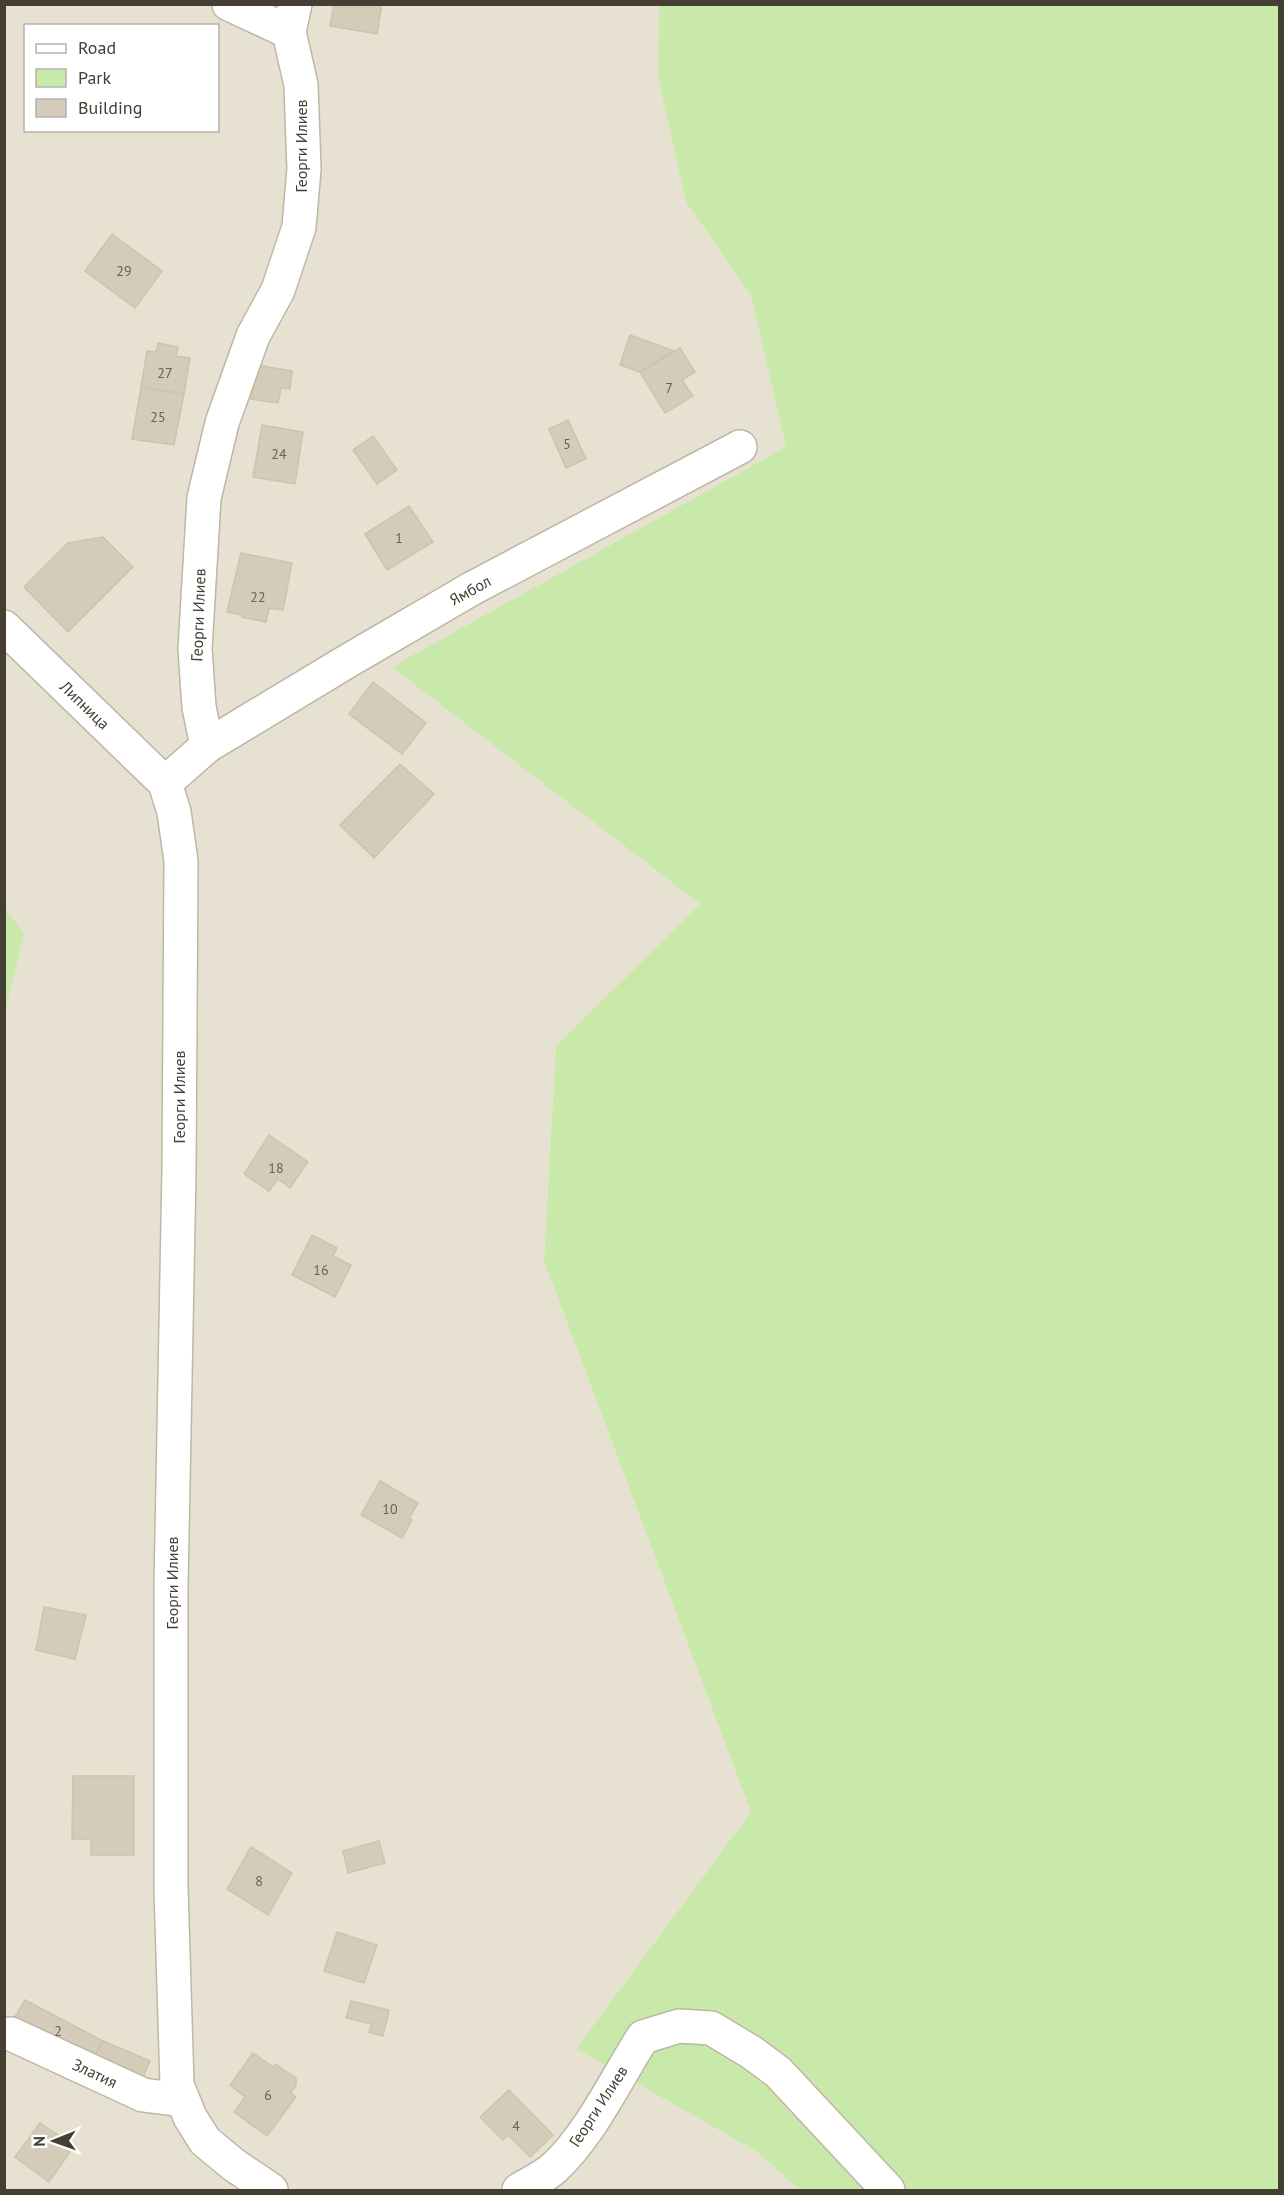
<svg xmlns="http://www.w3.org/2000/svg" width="1284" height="2195" font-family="'PT Sans',sans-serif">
	<rect width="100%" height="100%" fill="#f2eee3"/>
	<path fill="#e6e1d1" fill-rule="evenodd" d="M5 5H659L658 78 686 202 751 295 786 447 393 667 700 904 556 1046 544 1261 751 1812 576 2049 756 2151 800 2190H5L4 1011 24 934 4 908ZM26 26H218V130H26Z"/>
	<g fill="#c8e9a9">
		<path d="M659 5H1279V2190H800L756 2151 576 2049 751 1812 544 1261 556 1046 700 904 392 667 786 447 751 295 686 202 658 78Z"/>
		<path d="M5 908 24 934 5 1011Z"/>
	</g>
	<g fill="#d4cbb8" stroke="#cfc3ab" stroke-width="1.5">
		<path d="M334 4H382L377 34 330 26Z"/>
		<path d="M112 234 162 271 135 308 85 271Z"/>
		<path d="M630 335 674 351 640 372 620 365Z"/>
		<path d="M158 343 178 347 176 356 190 358 184 394 141 387 147 351 156 352Z"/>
		<path d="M680 348 695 372 682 380 693 396 665 413 640 372Z"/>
		<path d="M258 365 292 371 290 389 281 388 278 403 251 399Z"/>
		<path d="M141 387 184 394 174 445 132 439Z"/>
		<path d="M568 420 586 459 566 468 549 429Z"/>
		<path d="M262 425 303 432 295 484 253 477Z"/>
		<path d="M373 436 397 470 377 484 353 450Z"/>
		<path d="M409 506 433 542 387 570 365 534Z"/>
		<path d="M103 537 133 567 68 632 24 587 68 543Z"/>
		<path d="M241 553 292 563 283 610 269 608 266 622 242 617 243 615 227 612Z"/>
		<path d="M373 682 426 723 402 754 349 714Z"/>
		<path d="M400 764 434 794 374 858 340 825Z"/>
		<path d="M269 1135 308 1162 290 1188 278 1179 269 1191 244 1174Z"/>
		<path d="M312 1235 337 1248 333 1256 351 1265 335 1297 292 1275Z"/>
		<path d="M380 1481 418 1503 409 1519 412 1520 402 1538 361 1515Z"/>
		<path d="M44 1607 86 1615 75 1659 36 1650Z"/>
		<path d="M73 1776H134V1855H91V1839H72Z"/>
		<path d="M379 1841 385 1863 348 1873 343 1851Z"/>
		<path d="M251 1847 292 1873 268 1915 227 1889Z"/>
		<path d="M337 1932 377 1945 364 1983 324 1971Z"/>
		<path d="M25 2000 103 2041 92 2061 12 2022Z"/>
		<path d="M351 2001 389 2010 383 2036 369 2032 372 2024 346 2018Z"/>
		<path d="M103 2041 150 2061 141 2082 92 2061Z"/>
		<path d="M253 2053 273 2067 275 2064 296 2078V2085L291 2093 296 2097 267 2136 234 2112 245 2097 230 2085Z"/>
		<path d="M509 2090 553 2135 530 2157 508 2135 503 2140 480 2117Z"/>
		<path d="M40 2123 67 2141 63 2146 70 2152 49 2182 15 2157Z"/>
	</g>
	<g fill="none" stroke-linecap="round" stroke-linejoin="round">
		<defs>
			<g id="minor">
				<path d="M229 4 289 32"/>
				<path d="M4 627 165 783"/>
				<path d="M207 746 346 662 471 589 740 447"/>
				<path d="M11 2034 143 2095 183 2100"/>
				<path d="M271 2190 234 2165 205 2141 190 2117 177 2085 171 1888V1586L179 1171 181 861 174 812 165 783 207 746 199 707 195 649 204 498 222 423 253 336 278 290 299 227 304 169 301 85 289 32 295 4"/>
				<path d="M519 2190C530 2183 544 2177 554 2168 590 2135 616 2079 643 2037L679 2026 711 2028 751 2052 778 2072 888 2190"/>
			</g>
		</defs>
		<use href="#minor" stroke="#beb7a5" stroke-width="36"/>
		<use href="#minor" stroke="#fff" stroke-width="33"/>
	</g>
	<g text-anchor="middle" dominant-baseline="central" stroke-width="5" stroke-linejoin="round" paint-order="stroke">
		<g font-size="14" fill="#686154">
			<text x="124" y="271">29</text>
			<text x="165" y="373">27</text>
			<text x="669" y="388">7</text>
			<text x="158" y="417">25</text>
			<text x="567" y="444">5</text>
			<text x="279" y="454">24</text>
			<text x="399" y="538">1</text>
			<text x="258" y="597">22</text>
			<text x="276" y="1168">18</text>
			<text x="321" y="1270">16</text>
			<text x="390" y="1509">10</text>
			<text x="259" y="1881">8</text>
			<text x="58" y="2031">2</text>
			<text x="268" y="2095">6</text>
			<text x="516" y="2126">4</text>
		</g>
		<g font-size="16" fill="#443e33" stroke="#fff">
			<text transform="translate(301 146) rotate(-90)">Георги Илиев</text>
			<text transform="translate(470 590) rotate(-29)">Ямбол</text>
			<text transform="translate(198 615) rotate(-88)">Георги Илиев</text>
			<text transform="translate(85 705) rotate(44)">Липница</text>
			<text transform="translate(179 1097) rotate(-90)">Георги Илиев</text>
			<text transform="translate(172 1583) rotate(-90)">Георги Илиев</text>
			<text transform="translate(95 2073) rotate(25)">Златия</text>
			<text transform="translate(598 2106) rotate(-57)">Георги Илиев</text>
		</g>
	</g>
	<rect width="1284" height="2195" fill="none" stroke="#443e33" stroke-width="12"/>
	<rect x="24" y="24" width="195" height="108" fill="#ffffff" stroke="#b4b2ad" stroke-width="1.5"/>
	<rect x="36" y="44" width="30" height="9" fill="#ffffff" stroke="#b4b2ad" stroke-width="1.5"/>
	<text x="78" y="54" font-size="18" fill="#443e33">Road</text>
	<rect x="36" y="69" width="30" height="18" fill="#c8e9a9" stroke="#b4b2ad" stroke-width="1.5"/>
	<text x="78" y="84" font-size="18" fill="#443e33">Park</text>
	<rect x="36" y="99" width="30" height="18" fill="#d4cbb8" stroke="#b4b2ad" stroke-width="1.5"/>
	<text x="78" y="114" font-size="18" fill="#443e33">Building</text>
	<g transform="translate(54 2141) rotate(269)" stroke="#ffffff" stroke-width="4.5" paint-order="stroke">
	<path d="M0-4.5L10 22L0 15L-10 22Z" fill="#443e33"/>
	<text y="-9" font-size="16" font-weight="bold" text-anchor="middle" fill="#443e33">N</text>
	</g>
</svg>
